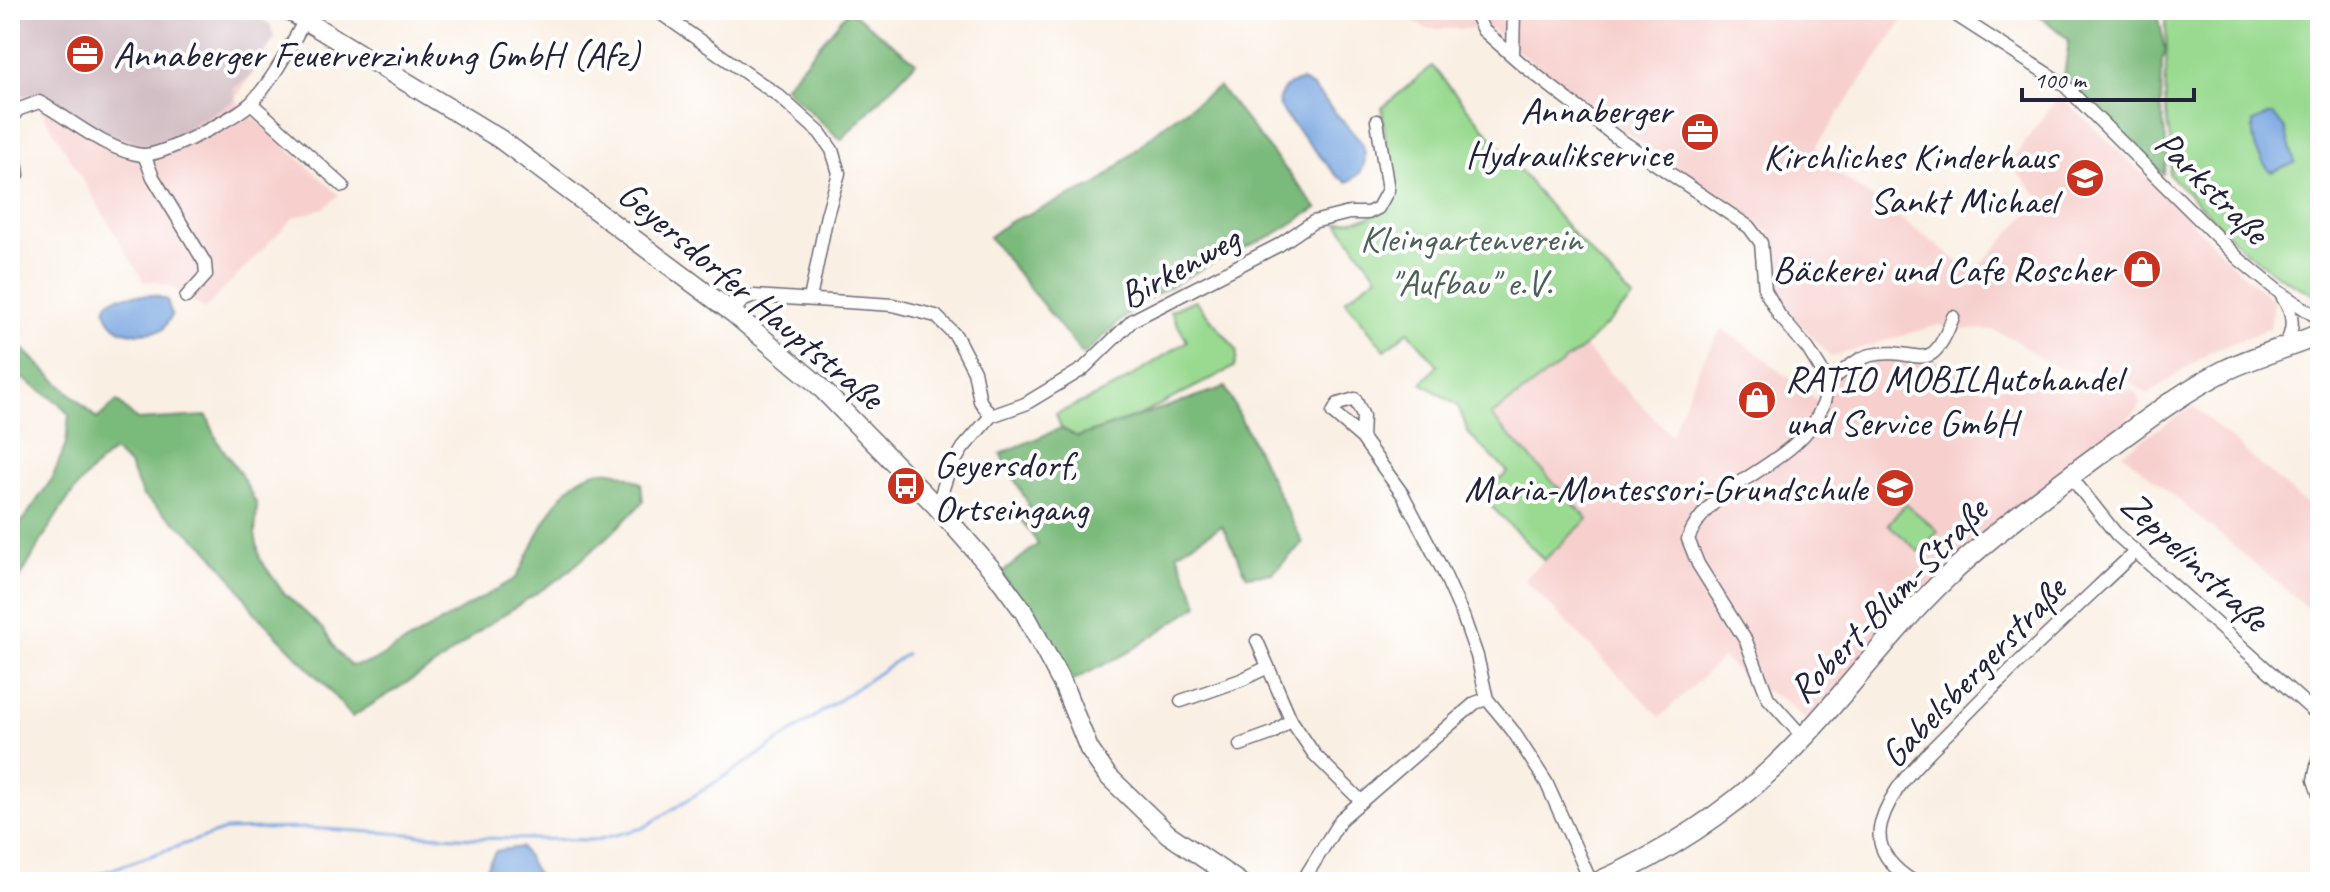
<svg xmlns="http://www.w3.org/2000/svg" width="2330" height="892" font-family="Caveat,sans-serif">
	<rect width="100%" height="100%" fill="#fff"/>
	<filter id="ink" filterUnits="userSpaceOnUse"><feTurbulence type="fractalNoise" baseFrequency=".0125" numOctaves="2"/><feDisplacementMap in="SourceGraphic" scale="16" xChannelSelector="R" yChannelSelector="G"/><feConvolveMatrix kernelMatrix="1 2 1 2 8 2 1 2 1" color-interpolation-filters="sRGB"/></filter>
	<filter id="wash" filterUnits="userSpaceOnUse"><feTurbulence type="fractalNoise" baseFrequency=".006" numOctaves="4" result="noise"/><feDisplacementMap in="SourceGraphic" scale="32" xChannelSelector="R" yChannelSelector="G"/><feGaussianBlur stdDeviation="1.8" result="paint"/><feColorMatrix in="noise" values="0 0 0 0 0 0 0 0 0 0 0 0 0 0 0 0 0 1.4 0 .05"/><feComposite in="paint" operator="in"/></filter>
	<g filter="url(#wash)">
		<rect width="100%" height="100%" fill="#faefe3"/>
		<g fill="#f7d0ce">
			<path d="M10 10H245L270 24 274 39 235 100 339 195 324 208 293 218 205 309 171 287 154 281 144 282 44 115 36 95 10 98Z"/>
			<path d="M1399 10H1910L1816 147 1823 162 1973 272 2042 199 2009 164 2059 95 2162 192 2240 272 2274 301 2270 328 2211 352 2147 394 2129 381 2113 374 2063 369 2046 362 2014 339 1993 330 1958 329 1938 325 1831 357 1788 311 1777 292 1769 232 1556 83 1492 29H1426Z"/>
			<path d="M1722 329 1755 351 1823 405 1828 381 1867 355 1923 358 1941 362 1983 389 2038 382 2116 383 2136 393 2140 402 2138 409 1984 543 1812 726 1784 700 1748 683 1723 657 1660 717 1524 579 1587 519 1491 416 1584 347 1671 435 1701 363Z"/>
			<path d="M2193 406 2320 517V618L2122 453Z"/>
		</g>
		<path fill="#d2bec4" d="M10 10H245L270 24 274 38 250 77 234 88 235 100 169 139 145 145 118 136 114 138 47 98 36 94 10 98Z"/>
		<g fill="#99da90" stroke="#5e7e66" stroke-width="2">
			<path d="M2163 10H2320V298L2277 275 2243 249 2169 174C2175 148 2168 137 2166 112 2163 78 2171 43 2163 10Z"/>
			<path d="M1432 66 1574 235 1633 298 1584 347 1491 416 1588 519 1544 560 1489 504 1486 492 1508 472 1469 434 1458 406 1422 383 1438 365 1408 331 1385 350 1345 300 1377 276 1338 223 1370 217 1391 190 1382 108Z"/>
			<path d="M1195 300 1236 349 1237 357 1234 367 1138 416 1077 437 1061 428 1056 414 1115 387 1187 341 1170 311Z"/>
			<path d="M1906 504 1938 531 1920 552 1888 524Z"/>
		</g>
		<g fill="#7aba7a" stroke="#4e6e5a" stroke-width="2">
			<path d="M849 10 916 62 841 140 784 87Z"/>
			<path d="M2033 10H2157L2166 51 2162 60 2161 108 2168 156 2163 174 2064 77 2069 40Z"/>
			<path d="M1219 87 1317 208 1275 234 1219 259 1138 305 1083 355 989 237 1009 222 1098 184 1165 124Z"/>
			<path d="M10 334C35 365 69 390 97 419L117 401 137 420 207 416 218 442 240 473 257 505 255 534 260 559 283 592 324 630 338 653 351 666 372 662 516 578C537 544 559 465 612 471 621 472 632 479 641 483L643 502 612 533 563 576 483 628 443 660 352 717 324 684 255 613 232 578 205 546 143 496 129 465 113 451C63 492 42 542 10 596V539L52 479 66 444 69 415 59 403 10 370Z"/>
			<path d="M1225 387 1303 543 1273 573 1247 576 1222 526 1177 553 1199 605 1129 652 1068 683 1002 573 1038 544 1018 514 1029 505 1000 454 1061 428 1078 437Z"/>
		</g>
		<g fill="#77a5e0" stroke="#4c648e" stroke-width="2">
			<path d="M1302 81 1313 87 1362 143C1369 160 1364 175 1347 182L1337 176 1283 113 1278 101C1283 88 1288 83 1302 81Z"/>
			<path d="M2270 115H2274L2285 129 2295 163 2271 172C2257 156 2251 143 2253 122Z"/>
			<path d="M154 295 167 300 172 316 162 330C151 333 134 334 123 331 110 326 96 305 115 298 126 294 143 296 154 295Z"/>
			<path d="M521 847 539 878 534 882H487L485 870 496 851Z"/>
		</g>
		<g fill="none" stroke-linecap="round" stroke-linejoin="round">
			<path stroke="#77a5e0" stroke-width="3" d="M75 882 225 830 306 828 474 838 596 840 643 828 763 752 906 654"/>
		</g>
	</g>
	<g filter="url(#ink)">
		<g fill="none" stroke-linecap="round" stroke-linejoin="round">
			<defs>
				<g id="street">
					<path d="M656 10 779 96 820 133 832 150 839 173 827 215 810 299"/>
					<path d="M1478 10 1477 17 1483 30 1523 65 1616 137 1749 227 1761 243 1765 290 1779 315 1808 349 1828 381C1826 389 1826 398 1823 405 1798 468 1712 478 1688 539L1698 564 1746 641 1768 698 1803 737"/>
					<path d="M1948 10 2063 84 2239 259 2279 292 2320 319"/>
					<path d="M1513 55 1514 10"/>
					<path d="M251 103 343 186"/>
					<path d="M144 155 153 177 205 263 206 275 186 297"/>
					<path d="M18 175 10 123 17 110 39 102C71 119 106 151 142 155 163 156 237 117 252 102 274 79 289 48 305 20"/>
					<path d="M2283 298C2294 315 2295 329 2284 347"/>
					<path d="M733 313 742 301 754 296 893 305 936 316 956 336 974 371 980 401 991 416"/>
					<path d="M1828 381C1842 374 1856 358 1871 355 1920 345 1929 382 1953 317"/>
					<path d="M1362 438 1363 416 1355 399 1338 404 1333 413 1362 438 1403 495 1443 571 1463 616 1477 656 1487 699 1513 731 1546 782 1591 882"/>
					<path d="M2070 476 2117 535 2320 717"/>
					<path d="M937 507 948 473 963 448 991 416 1025 404 1083 369 1133 320 1279 245 1313 222 1349 213H1368L1378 208 1388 190 1377 121"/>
					<path d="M1257 641 1291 720 1314 754 1361 801"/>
					<path d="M1181 701 1241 680 1268 667"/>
					<path d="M1240 745 1273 733 1291 720"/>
					<path d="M2320 753 2314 780 2320 798"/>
					<path d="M1302 882 1341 819 1475 703 1487 699"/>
					<path d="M1914 882C1893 869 1874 849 1881 823 1892 783 1931 751 1959 722 2016 663 2076 608 2135 552"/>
				</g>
				<path id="secondary" d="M288 10 500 139 733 313 816 383 937 507 996 574 1024 612 1064 687 1089 749 1107 775 1168 834 1239 882"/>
				<path id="primary" d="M1599 882C1665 853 1723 816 1775 766 1837 707 1885 636 1947 577 1997 530 2052 489 2108 448 2145 421 2182 392 2224 371 2254 356 2288 348 2320 334"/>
			</defs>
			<use href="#street" stroke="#6e6a76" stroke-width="15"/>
			<use href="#secondary" stroke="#6e6a76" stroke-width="21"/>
			<use href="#primary" stroke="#6e6a76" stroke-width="23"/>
			<use href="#street" stroke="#fff" stroke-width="12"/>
			<use href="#secondary" stroke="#fff" stroke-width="18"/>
			<use href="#primary" stroke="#fff" stroke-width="20"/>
		</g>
	</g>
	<defs>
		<symbol id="office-disc" viewBox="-11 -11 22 22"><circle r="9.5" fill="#c8321e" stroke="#fff"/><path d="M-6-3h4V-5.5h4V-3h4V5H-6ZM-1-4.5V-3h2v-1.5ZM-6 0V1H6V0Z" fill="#fff"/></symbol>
		<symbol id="school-disc" viewBox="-11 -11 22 22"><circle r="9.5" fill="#c8321e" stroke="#fff"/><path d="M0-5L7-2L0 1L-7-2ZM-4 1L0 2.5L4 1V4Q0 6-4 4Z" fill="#fff"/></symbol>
		<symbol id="shop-disc" viewBox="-11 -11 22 22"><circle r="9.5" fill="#c8321e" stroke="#fff"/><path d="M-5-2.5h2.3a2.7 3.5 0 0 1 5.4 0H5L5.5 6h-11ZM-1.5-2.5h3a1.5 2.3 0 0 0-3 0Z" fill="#fff"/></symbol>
		<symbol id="bus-disc" viewBox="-11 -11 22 22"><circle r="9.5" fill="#c8321e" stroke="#fff"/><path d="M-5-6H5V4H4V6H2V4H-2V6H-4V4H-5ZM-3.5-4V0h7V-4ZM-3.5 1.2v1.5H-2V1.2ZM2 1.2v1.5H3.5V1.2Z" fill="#fff"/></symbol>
	</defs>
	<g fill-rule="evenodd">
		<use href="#office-disc" x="63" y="32" width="44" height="44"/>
		<use href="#office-disc" x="1678" y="110" width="44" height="44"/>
		<use href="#school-disc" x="2063" y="156" width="44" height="44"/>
		<use href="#shop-disc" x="2120" y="247" width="44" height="44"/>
		<use href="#shop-disc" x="1735" y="378" width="44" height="44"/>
		<use href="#bus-disc" x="884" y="464" width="44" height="44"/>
		<use href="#school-disc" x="1873" y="466" width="44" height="44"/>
	</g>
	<g text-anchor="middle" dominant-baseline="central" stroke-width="8" stroke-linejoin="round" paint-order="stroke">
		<g font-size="38" fill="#22223b" stroke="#fff" text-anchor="end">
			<text x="113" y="54" text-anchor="start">Annaberger Feuerverzinkung GmbH (Afz)</text>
			<text x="1672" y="110">Annaberger<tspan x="1672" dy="44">Hydraulikservice</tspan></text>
			<text x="2057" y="156">Kirchliches Kinderhaus<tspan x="2057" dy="44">Sankt Michael</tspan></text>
			<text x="2114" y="269">Bäckerei und Cafe Roscher</text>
			<text x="1785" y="378" text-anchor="start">RATIO MOBILAutohandel<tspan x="1785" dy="44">und Service GmbH</tspan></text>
			<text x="934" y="464" text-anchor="start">Geyersdorf,<tspan x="934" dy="44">Ortseingang</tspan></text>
			<text x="1867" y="488">Maria-Montessori-Grundschule</text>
		</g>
		<g font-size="38" fill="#22223b" stroke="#fff">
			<text transform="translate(2212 187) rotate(45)">Parkstraße</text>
			<text transform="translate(1179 267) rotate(-29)">Birkenweg</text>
			<text transform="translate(751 295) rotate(40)">Geyersdorfer Hauptstraße</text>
			<text transform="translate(2195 561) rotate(43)">Zeppelinstraße</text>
			<text transform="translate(1888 600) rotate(-46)">Robert-Blum-Straße</text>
			<text transform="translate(1973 672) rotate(-46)">Gabelsbergerstraße</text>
		</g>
		<g font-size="38" fill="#4c6259" stroke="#fff">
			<text x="1471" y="238">Kleingartenverein<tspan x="1471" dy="44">"Aufbau" e.V.</tspan></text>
		</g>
	</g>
	<rect width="2330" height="892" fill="none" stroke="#fff" stroke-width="40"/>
	<path d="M2022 88v12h172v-12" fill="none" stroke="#22223b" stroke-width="4"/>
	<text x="2034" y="88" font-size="24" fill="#22223b" stroke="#ffffff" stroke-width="6" paint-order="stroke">100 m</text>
</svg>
